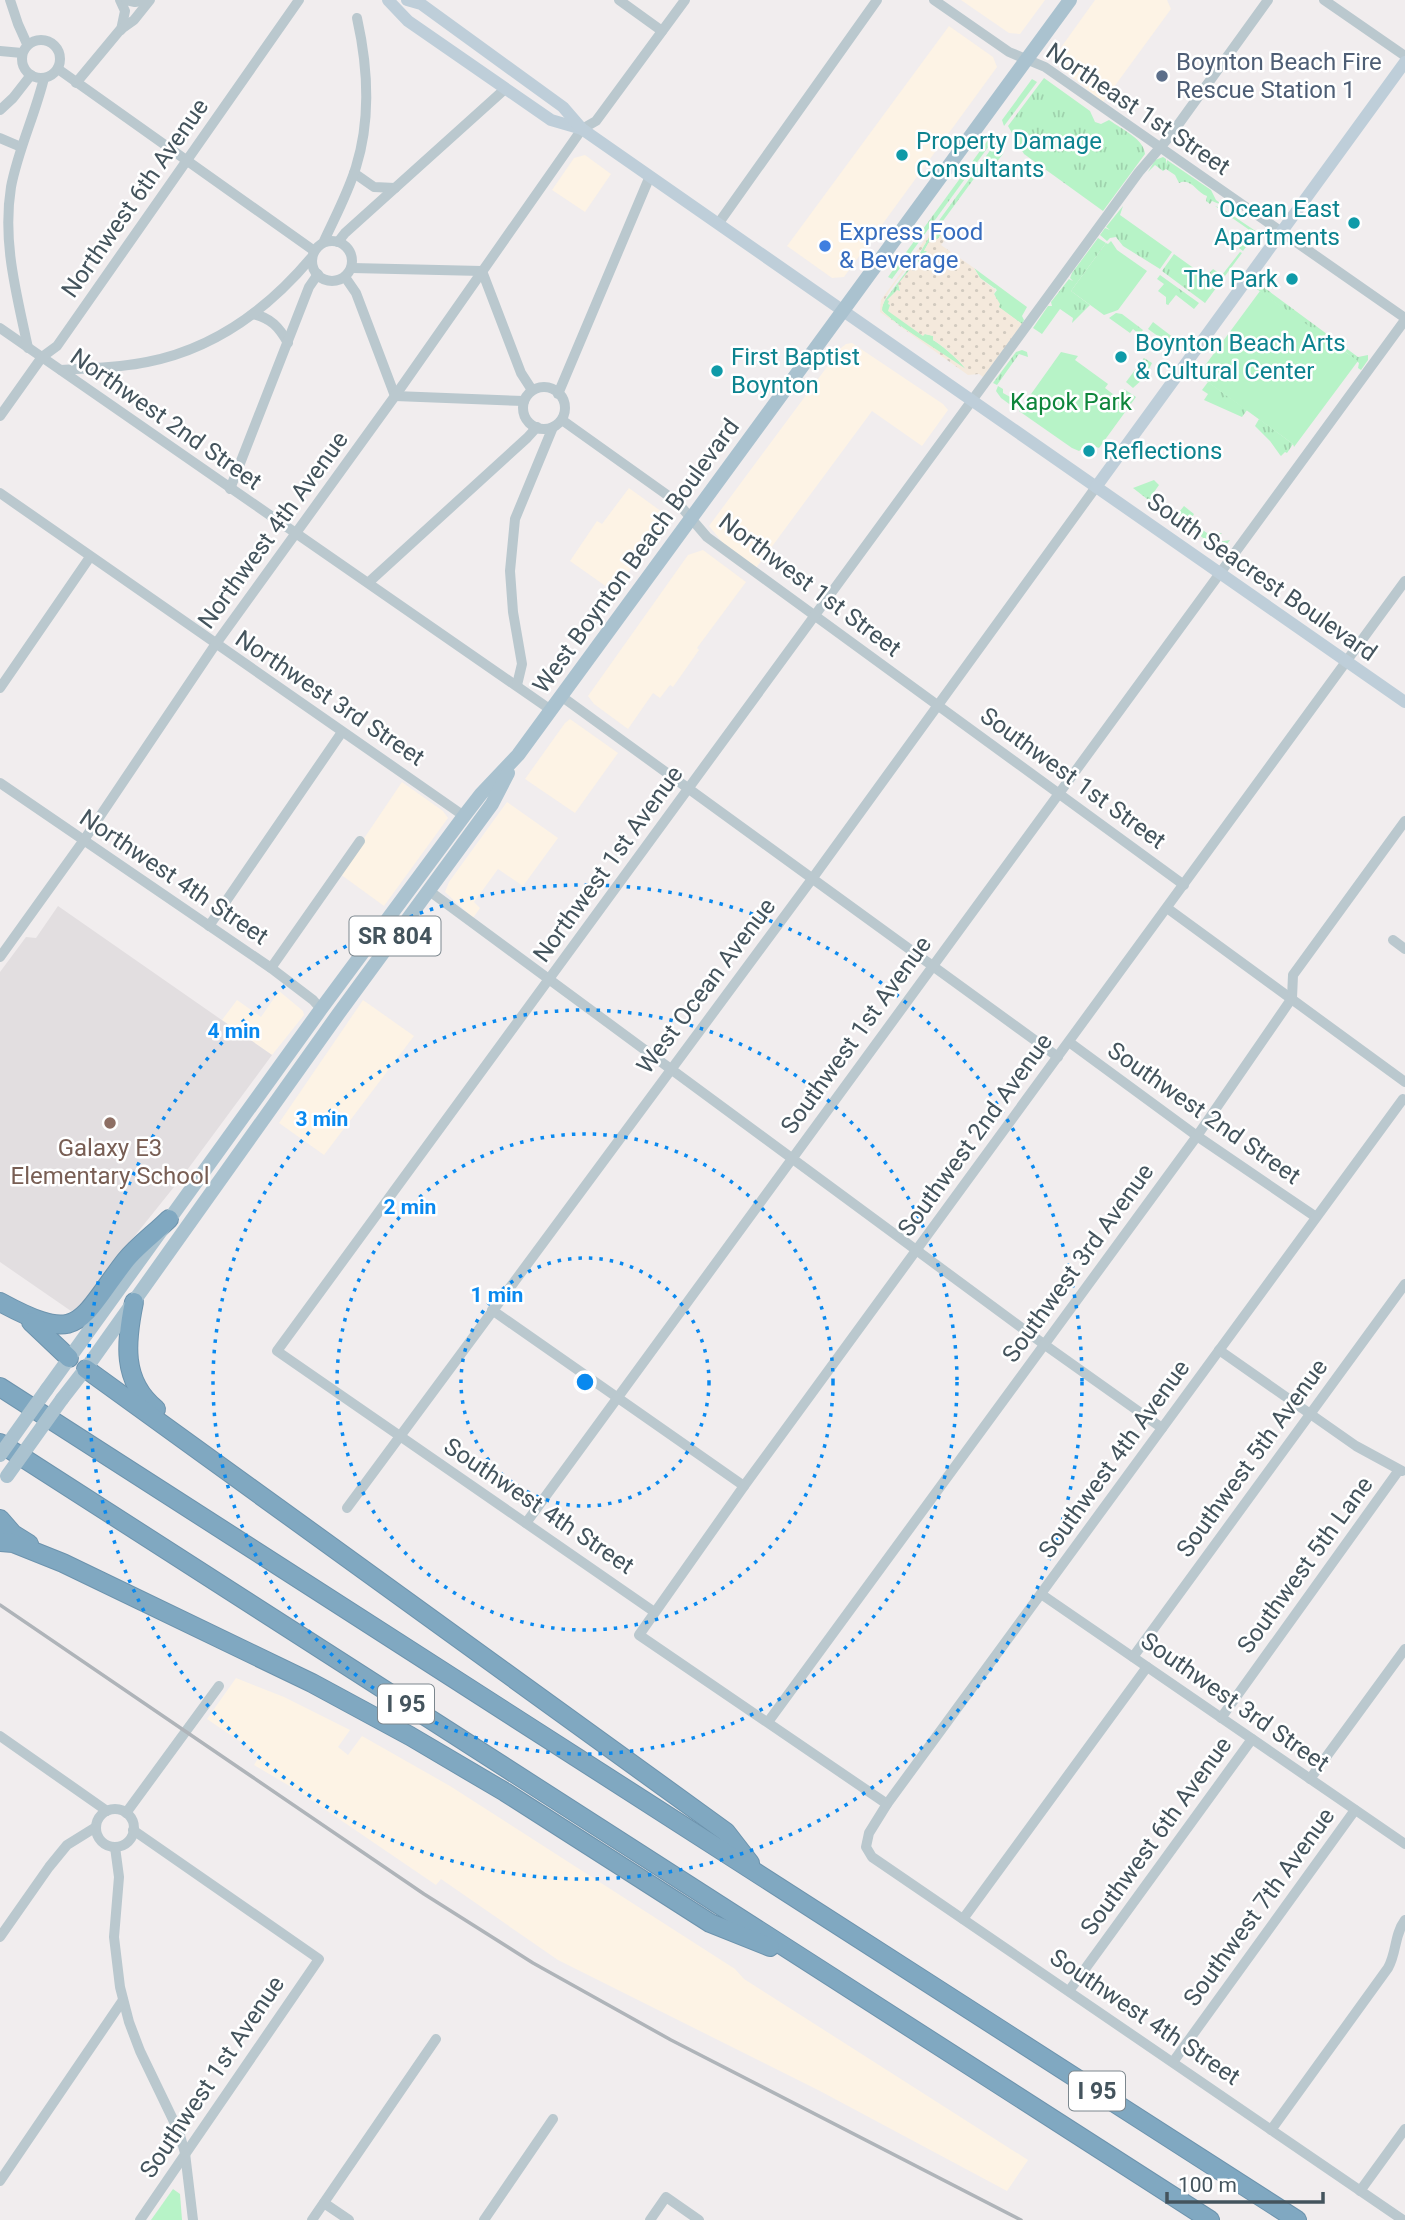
<svg xmlns="http://www.w3.org/2000/svg" width="1405" height="2220" font-family="Roboto,sans-serif">
	<defs>
		<pattern id="grass-tufts" width="24" height="20" patternUnits="userSpaceOnUse" patternTransform="scale(1.75)"><rect width="24" height="20" fill="#b7f3c7"/><path d="M3 7l-1-3M5 7V3M7 7l1-3M15 17l-1-3M17 17v-4M19 17l1-3" fill="none" stroke="#9fd2ad"/></pattern>
		<pattern id="sand-dots" width="8" height="8" patternUnits="userSpaceOnUse" patternTransform="scale(1.75)"><rect width="8" height="8" fill="#f4e9dc"/><path d="M2 2h.1M6 6h.1" fill="none" stroke="#d2cabf" stroke-width="1.8" stroke-linecap="round"/></pattern>
	</defs>
	<rect width="100%" height="100%" fill="#f1edee"/>
	<g fill="#fdf3e5">
		<path d="M961 0H1045L1020 34 1009 33Z"/>
		<path d="M1095 0H1167L1171 9 1103 102 1057 65 1056 62 1057 53Z"/>
		<path d="M949 26 993 57 997 67 844 277 832 278 787 246Z"/>
		<path d="M585 155 611 174 585 212 552 190 574 158Z"/>
		<path d="M852 343 943 404 948 410 922 446 872 411 756 568 723 543 709 526 841 348 846 344Z"/>
		<path d="M629 488 669 517 614 592 570 561 597 521 602 524Z"/>
		<path d="M703 550 746 582 697 648 699 650 673 687 670 685 660 698 653 693 628 729 594 704 588 696 688 555Z"/>
		<path d="M570 719 618 753 575 813 525 779 565 723Z"/>
		<path d="M402 782 443 811 448 818 384 906 340 874Z"/>
		<path d="M507 802 558 838 523 886 498 869 474 902 480 908 473 918 445 892 449 882Z"/>
		<path d="M279 991 303 1011 304 1015 272 1055 222 1020 237 1000 261 1017Z"/>
		<path d="M363 1000 414 1036 324 1155 279 1123Z"/>
		<path d="M236 1678 284 1697 350 1730 338 1747 348 1755 362 1736 450 1786 735 1969 744 1979 1028 2160 1007 2191 820 2091 558 1960 441 1879 436 1885 298 1791 254 1765 260 1755 207 1719Z"/>
	</g>
	<path fill="#e2dee0" d="M58 906 272 1055 182 1177 117 1258 84 1305 71 1311 0 1262V972L26 937 36 938Z"/>
	<g fill="url(#grass-tufts)">
		<path d="M1044 78 1090 111 1095 122 1101 124 1109 120C1123 130 1144 139 1145 154L1103 211 1024 154 1008 126Z"/>
		<path d="M1032 79 1037 82 1004 126 1002 120Z"/>
		<path d="M994 139 892 279 888 277 988 140Z"/>
		<path d="M997 141 1004 148 1003 154 992 168 984 165 937 229 941 233 939 238 932 243 931 239 924 251H927L926 255 899 287 900 291 890 301 891 306 925 334 934 336 933 340C942 345 962 362 967 371 956 363 884 317 882 310 881 307 884 303 885 300L920 253 932 230Z"/>
		<path d="M1163 157 1166 159V165L1167 160 1211 190 1216 200 1224 206 1212 201 1210 204 1206 201 1207 196C1197 193 1191 177 1179 183L1175 175 1166 169 1163 171 1155 165 1148 172 1155 160Z"/>
		<path d="M1123 206 1120 215 1172 252 1160 269 1123 246 1116 237 1110 238 1107 241 1100 235 1105 228 1110 230 1106 227Z"/>
		<path d="M1215 206 1223 209 1257 232 1243 251 1239 248 1250 233 1248 229Z"/>
		<path d="M1098 238 1106 243 1071 291 1090 305 1072 323 1073 318 1060 309 1042 334 1033 328 1048 306H1052L1051 302 1069 279 1073 281 1070 278 1072 273Z"/>
		<path d="M1240 252 1242 253 1205 303 1162 271 1174 254 1206 277 1213 269 1222 275Z"/>
		<path d="M974 268 1027 307 1022 316 1024 320 1022 324 998 307 994 294 997 290 980 278Z"/>
		<path d="M1160 275 1199 303 1194 309 1176 295 1168 305 1166 304V297L1158 291 1164 284 1157 279Z"/>
		<path d="M1258 283 1358 357 1368 355V360L1361 370 1358 368 1359 363 1335 343 1333 345 1254 287Z"/>
		<path d="M1116 313 1122 314 1143 330 1140 335 1133 329 1130 333 1109 318Z"/>
		<path d="M1153 322 1174 338 1169 344 1148 329Z"/>
		<path d="M1022 350 1027 352 1028 357 1019 354 997 385 993 383 1016 352Z"/>
		<path d="M1144 358 1152 363 1145 377 1133 388 1126 382Z"/>
		<path d="M1208 382 1247 410 1242 417 1204 400 1208 394 1202 390Z"/>
		<path d="M998 386 1003 389V393L1021 403 1016 409 1001 398 996 391Z"/>
		<path d="M1259 419 1293 444 1287 453 1285 452 1281 456 1280 455 1270 441 1255 426Z"/>
		<path d="M1154 480 1159 485 1152 495 1151 502 1133 488Z"/>
		<path d="M1184 506 1194 514 1190 521 1214 538 1218 533H1222L1217 536 1218 542 1230 540 1224 548 1218 549 1175 517Z"/>
	</g>
	<path fill="url(#sand-dots)" d="M932 230C924 256 883 287 882 311L896 323 966 369C960 361 942 345 933 340V336L925 334 923 336 888 311 890 305 888 304 889 301 887 300 897 290 900 291 898 284 910 269 914 268 927 251H924L930 240 932 242 939 238 941 233 947 237 941 245 974 268 980 278 994 289 996 288 994 294 1000 304 999 307 1022 324 983 377 979 374 968 375 880 312 881 300Z"/>
	<g fill="#b7f3c7">
		<path d="M1111 241 1117 250 1147 271 1118 310 1104 315 1071 291 1106 243 1108 244Z"/>
		<path d="M1260 291 1358 361 1294 447 1293 444 1198 375Z"/>
		<path d="M1061 352 1078 356 1075 360 1108 384 1105 388 1118 398 1124 389 1136 397 1099 448 1088 444 1079 451 1072 448 1019 411Z"/>
		<path d="M173 2189 180 2194 182 2220H151Z"/>
	</g>
	<g fill="none" stroke-linecap="round" stroke-linejoin="round">
		<defs>
			<g id="highway">
				<path d="M0 1302C81 1346 78 1322 125 1261 137 1246 155 1233 169 1219"/>
				<path d="M134 1302C126 1341 121 1381 156 1409"/>
				<path d="M31 1322 69 1358"/>
				<path d="M86 1369 726 1832 750 1863"/>
				<path d="M0 1387 1297 2220"/>
				<path d="M0 1443 1210 2220"/>
				<path d="M0 1519 13 1534 29 1544"/>
				<path d="M0 1542 13 1543 63 1563 312 1683 410 1736 505 1792 710 1923 770 1947"/>
			</g>
		</defs>
		<use href="#highway" stroke="#6c93ad" stroke-width="20"/>
		<g stroke="#bac8ce" stroke-width="10">
			<path d="M10 0 18 24 27 44"/>
			<path d="M120 0 125 11 121 30"/>
			<path d="M126 0 135 2 146 0"/>
			<path d="M619 0 662 31"/>
			<path d="M934 0 1009 52 1045 67 1405 318"/>
			<path d="M1324 0 1405 56"/>
			<circle cx="41" cy="59" r="19"/>
			<path d="M0 51 22 53"/>
			<path d="M58 69 313 250"/>
			<path d="M76 83 120 30 134 20 150 0"/>
			<path d="M0 110 13 98 31 75"/>
			<path d="M0 138 21 147"/>
			<path d="M354 173 374 187 395 188"/>
			<path d="M718 224 877 0"/>
			<circle cx="332" cy="261" r="20"/>
			<path d="M324 241C335 217 348 193 356 167 371 119 368 67 357 18"/>
			<path d="M338 242 345 233 505 89"/>
			<path d="M352 268 482 271 521 373 532 390"/>
			<path d="M345 277 356 293 395 396 524 401"/>
			<path d="M253 314C271 318 279 327 288 343"/>
			<path d="M0 328 551 710"/>
			<path d="M28 348C17 295 2 243 11 187 18 150 35 115 44 78"/>
			<path d="M61 370C90 368 119 368 147 362 214 349 268 309 311 258"/>
			<circle cx="544" cy="408" r="21"/>
			<path d="M558 394 650 176"/>
			<path d="M0 416 42 357 57 346 299 0"/>
			<path d="M562 420 677 502 707 537 1184 885"/>
			<path d="M230 489 309 287 318 274"/>
			<path d="M0 493 464 816"/>
			<path d="M369 582 527 438 537 427"/>
			<path d="M517 685 522 664 513 612 510 571 515 519 553 427"/>
			<path d="M0 688 90 557"/>
			<path d="M561 696 1058 1057"/>
			<path d="M0 783 271 968 313 1000 321 1009"/>
			<path d="M428 890 1045 1345 1162 1428"/>
			<path d="M1167 908 1405 1082"/>
			<path d="M209 926 342 732"/>
			<path d="M1393 940 1405 949"/>
			<path d="M0 957 84 840 215 645 395 396 582 129 596 121 685 0"/>
			<path d="M271 968 360 841"/>
			<path d="M1069 1042 1197 1136 1316 1217"/>
			<path d="M1403 1099 887 1804 869 1833 866 1847 872 1857 1403 2220"/>
			<path d="M492 1310 744 1486"/>
			<path d="M1219 1350 1356 1446 1402 1471"/>
			<path d="M347 1508 812 879 1096 487"/>
			<path d="M526 1523 1405 320"/>
			<path d="M1041 1594 1405 1844"/>
			<path d="M653 1611 277 1351 1139 172 1170 136 1268 0"/>
			<path d="M1133 1657 1405 1284"/>
			<path d="M1221 1718 1399 1470"/>
			<path d="M768 1722 1197 1136 1292 998 1293 975 1405 821"/>
			<path d="M0 1736 107 1811"/>
			<path d="M1310 1779 1405 1649"/>
			<path d="M887 1804 639 1635 744 1486 1405 581"/>
			<circle cx="115" cy="1828" r="19"/>
			<path d="M126 1813 219 1686"/>
			<path d="M133 1830 319 1959 140 2220"/>
			<path d="M115 1847 119 1877 114 1937 120 1987 129 2022 140 2051 179 2132 185 2153 193 2220"/>
			<path d="M963 1919 1147 1667"/>
			<path d="M0 1937 49 1867 67 1845 96 1827"/>
			<path d="M1069 1991 1252 1739"/>
			<path d="M1173 2062 1355 1810"/>
			<path d="M1271 2130 1388 1968C1397 1952 1394 1935 1405 1920"/>
			<path d="M0 2181 123 2000"/>
			<path d="M1360 2191 1405 2129"/>
			<path d="M324 2203 349 2220"/>
			<path d="M312 2220 436 2039"/>
			<path d="M484 2220 553 2119"/>
			<path d="M650 2220 666 2197 699 2220"/>
		</g>
		<g stroke="#beced9" stroke-width="12">
			<path d="M388 0 408 21 551 120 582 129"/>
			<path d="M407 0 421 4 563 107 582 129 1405 702"/>
			<path d="M1096 487 1405 62"/>
		</g>
		<g stroke="#aac2cf" stroke-width="14">
			<path d="M47 1389 321 1009 464 816 481 794 518 755 1070 0"/>
			<path d="M62 1399 90 1363 339 1013 492 804 508 773"/>
		</g>
		<use href="#highway" stroke="#80a8c1" stroke-width="18"/>
		<path stroke="#afb4b9" stroke-width="3.5" d="M0 1605 424 1894 533 1963 671 2040 1021 2220"/>
		<g stroke="#aac2cf" stroke-width="14">
			<path d="M0 1455 47 1389"/>
			<path d="M7 1476 62 1399"/>
		</g>
	</g>
	<g fill="none" stroke="#0989ef" stroke-width="3.5" stroke-dasharray="3.5 7">
		<circle cx="585" cy="1382" r="124"/>
		<circle cx="585" cy="1382" r="248"/>
		<circle cx="585" cy="1382" r="372"/>
		<circle cx="585" cy="1382" r="497"/>
	</g>
	<circle fill="#5c6f8a" stroke="#fff" stroke-width="2.5" cx="1162" cy="76" r="7"/>
	<g fill="#0f9aa8" stroke="#fff" stroke-width="2.5">
		<circle cx="902" cy="155" r="7"/>
		<circle cx="1354" cy="223" r="7"/>
		<circle cx="1292" cy="279" r="7"/>
		<circle cx="1121" cy="357" r="7"/>
		<circle cx="717" cy="371" r="7"/>
		<circle cx="1089" cy="451" r="7"/>
	</g>
	<circle fill="#3f7fe0" stroke="#fff" stroke-width="2.5" cx="825" cy="246" r="7"/>
	<circle fill="#8d6e63" stroke="#fff" stroke-width="2.5" cx="110" cy="1123" r="7"/>
	<g text-anchor="middle" dominant-baseline="central" stroke-width="5" stroke-linejoin="round" paint-order="stroke">
		<g fill="#fff" stroke="#7c878e" stroke-width="2">
			<rect x="349.5" y="916.5" width="91" height="39" rx="5"/>
			<rect x="378" y="1684.5" width="56" height="39" rx="5"/>
			<rect x="1069" y="2071.5" width="56" height="39" rx="5"/>
		</g>
		<g font-size="23" font-weight="bold" fill="#44545d">
			<text x="395" y="936">SR 804</text>
			<text x="406" y="1704">I 95</text>
			<text x="1097" y="2091">I 95</text>
		</g>
		<g font-size="24" fill="#4e5e75" stroke="#fff" text-anchor="start">
			<text x="1176" y="62">Boynton Beach Fire<tspan x="1176" dy="28">Rescue Station 1</tspan></text>
		</g>
		<g font-size="24" fill="#44545d" stroke="#fff">
			<text transform="translate(1138 109) rotate(34)">Northeast 1st Street</text>
			<text transform="translate(135 198) rotate(-55)">Northwest 6th Avenue</text>
			<text transform="translate(166 419) rotate(35)">Northwest 2nd Street</text>
			<text transform="translate(273 530) rotate(-54)">Northwest 4th Avenue</text>
			<text transform="translate(636 556) rotate(-54)">West Boynton Beach Boulevard</text>
			<text transform="translate(1262 577) rotate(35)">South Seacrest Boulevard</text>
			<text transform="translate(810 585) rotate(37)">Northwest 1st Street</text>
			<text transform="translate(330 698) rotate(34)">Northwest 3rd Street</text>
			<text transform="translate(1073 778) rotate(36)">Southwest 1st Street</text>
			<text transform="translate(608 864) rotate(-54)">Northwest 1st Avenue</text>
			<text transform="translate(174 877) rotate(34)">Northwest 4th Street</text>
			<text transform="translate(706 986) rotate(-53)">West Ocean Avenue</text>
			<text transform="translate(856 1035) rotate(-54)">Southwest 1st Avenue</text>
			<text transform="translate(1204 1113) rotate(35)">Southwest 2nd Street</text>
			<text transform="translate(975 1135) rotate(-54)">Southwest 2nd Avenue</text>
			<text transform="translate(1078 1263) rotate(-54)">Southwest 3rd Avenue</text>
			<text transform="translate(1252 1458) rotate(-54)">Southwest 5th Avenue</text>
			<text transform="translate(1114 1459) rotate(-54)">Southwest 4th Avenue</text>
			<text transform="translate(539 1506) rotate(34)">Southwest 4th Street</text>
			<text transform="translate(1305 1565) rotate(-54)">Southwest 5th Lane</text>
			<text transform="translate(1235 1702) rotate(35)">Southwest 3rd Street</text>
			<text transform="translate(1156 1836) rotate(-54)">Southwest 6th Avenue</text>
			<text transform="translate(1259 1907) rotate(-54)">Southwest 7th Avenue</text>
			<text transform="translate(1145 2017) rotate(34)">Southwest 4th Street</text>
			<text transform="translate(212 2077) rotate(-56)">Southwest 1st Avenue</text>
		</g>
		<g font-size="24" fill="#0d838f" stroke="#fff" text-anchor="start">
			<text x="916" y="141">Property Damage<tspan x="916" dy="28">Consultants</tspan></text>
			<text x="1340" y="209" text-anchor="end">Ocean East<tspan x="1340" dy="28">Apartments</tspan></text>
			<text x="1278" y="279" text-anchor="end">The Park</text>
			<text x="1135" y="343">Boynton Beach Arts<tspan x="1135" dy="28">&amp; Cultural Center</tspan></text>
			<text x="731" y="357">First Baptist<tspan x="731" dy="28">Boynton</tspan></text>
			<text x="1103" y="451">Reflections</text>
		</g>
		<g font-size="24" fill="#366cbe" stroke="#fff" text-anchor="start">
			<text x="839" y="232">Express Food<tspan x="839" dy="28">&amp; Beverage</tspan></text>
		</g>
		<g font-size="24" fill="#0e853b" stroke="#fff">
			<text x="1071" y="402">Kapok Park</text>
		</g>
		<g font-size="24" fill="#785e54" stroke="#fff">
			<text x="110" y="1148">Galaxy E3<tspan x="110" dy="28">Elementary School</tspan></text>
		</g>
	</g>
	<circle cx="585" cy="1382" r="10" fill="#0989ef" stroke="#fff" stroke-width="3.5"/>
	<g font-size="21" text-anchor="middle" font-weight="bold" fill="#0989ef" stroke="#fff" stroke-width="5" stroke-linejoin="round" paint-order="stroke">
		<text x="234" y="1038">4 min</text>
		<text x="322" y="1126">3 min</text>
		<text x="410" y="1214">2 min</text>
		<text x="497" y="1302">1 min</text>
	</g>
	<path d="M1167 2192v10h156v-10" fill="none" stroke="#44545d" stroke-width="3.5"/>
	<text x="1178" y="2192" font-size="21" fill="#44545d" stroke="#ffffff" stroke-width="5" paint-order="stroke">100 m</text>
</svg>
